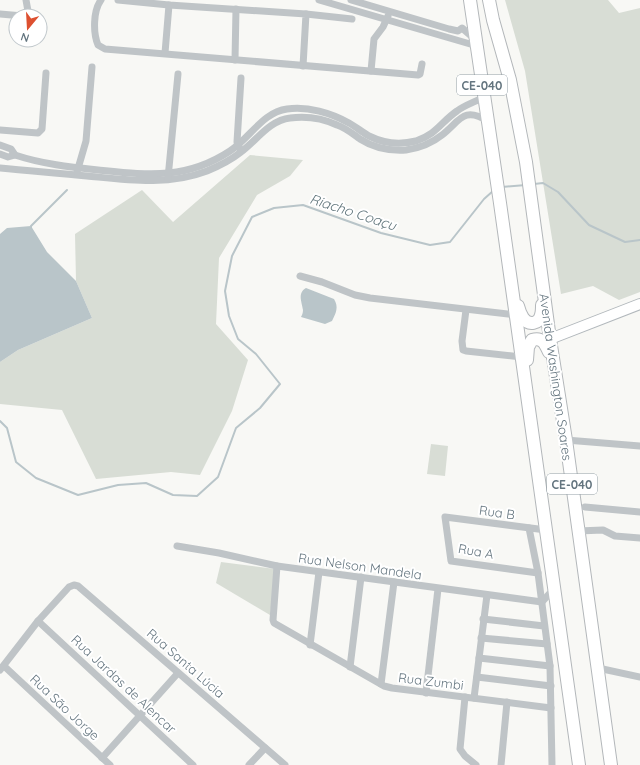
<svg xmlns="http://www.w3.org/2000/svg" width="640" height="765" font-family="Quicksand,sans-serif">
	<rect width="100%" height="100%" fill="#f8f8f5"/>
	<g fill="#d8ddd5">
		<path d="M505 0H608L619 13 640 8V292L619 300 593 286 561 294 525 71Z"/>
		<path d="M250 155 303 160 290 176 257 195 219 258 216 324 248 360 232 411 200 475 171 472 96 479 62 410 0 404V362L18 350 92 318 76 281 75 234 142 190 173 222Z"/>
		<path d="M431 444 448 446 445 476 427 474Z"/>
		<path d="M221 562 275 569 276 572 270 615 216 583Z"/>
	</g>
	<g fill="#b9c5c9">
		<path d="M31 226 47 252 76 281 92 318 18 350 0 362V234L7 228Z"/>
		<path d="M306 288 334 299C339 307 336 313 332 321L325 324 301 317C302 315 303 313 303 310 302 302 297 293 306 288Z"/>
	</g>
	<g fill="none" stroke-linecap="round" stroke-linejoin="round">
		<g stroke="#b9c5c9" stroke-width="2">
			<path d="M534 184 543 183 558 192 589 225 625 242 640 240"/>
			<path d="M502 187 526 185"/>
			<path d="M31 228V226L67 190"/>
			<path d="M0 421 7 428 16 462 36 478 78 495 118 485 146 483 173 495 197 496 218 477 236 428 260 408 280 384 256 354 238 339 229 316 225 291 232 256 252 217 274 208 303 205 381 233 430 245 450 242 484 199 493 191"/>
		</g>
		<defs>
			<path id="secondary" d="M550 339 640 304"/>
			<g id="highway">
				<path d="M470 0 500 203 579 765"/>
				<path d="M489 0 493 20 510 80 526 162 550 339 566 440 611 765"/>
				<path d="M518 306C519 310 521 315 523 318 529 326 539 324 541 315 542 312 542 308 542 305"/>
				<path d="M527 360 528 347 532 340C542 337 545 343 549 352"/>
			</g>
		</defs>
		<use href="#secondary" stroke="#b2b8bc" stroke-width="12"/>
		<use href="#highway" stroke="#b3b7ba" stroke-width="14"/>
		<g stroke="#bfc4c7" stroke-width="7">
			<path d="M26 0 28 11 27 16"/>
			<path d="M101 0C93 11 93 33 98 45L105 49 418 75 420 74 422 64"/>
			<path d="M118 0 169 5 306 14 303 66"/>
			<path d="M319 0 477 46"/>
			<path d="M351 0 449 29 458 31 462 28 476 40"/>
			<path d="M0 14 23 16"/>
			<path d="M306 14 352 19"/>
			<path d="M165 53 169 5"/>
			<path d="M235 60 236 9"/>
			<path d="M371 71 374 39 383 27 388 16"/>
			<path d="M0 130 38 133 42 129 46 73"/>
			<path d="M0 145 11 149 15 155C42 164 70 167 98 170 148 175 186 180 230 151 250 138 263 112 287 109 308 106 331 113 349 123 356 127 362 132 369 136 383 143 400 145 416 141 437 134 441 122 457 111 465 105 475 102 484 97"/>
			<path d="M240 149 237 142 241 78"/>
			<path d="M0 154 8 157 15 155"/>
			<path d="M0 168C29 171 58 173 87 176 128 180 168 186 207 171 219 166 231 160 241 152 256 141 270 120 290 118 306 116 322 118 337 125 346 128 353 134 360 139 374 148 390 151 406 150 420 148 432 143 442 135 460 121 463 106 488 121"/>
			<path d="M77 172 86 141 92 67"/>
			<path d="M168 178 178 74"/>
			<path d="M300 276 322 282 355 295 370 298 516 315"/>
			<path d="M466 310 462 341 463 350 466 351 522 357"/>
			<path d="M566 440 640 446"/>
			<path d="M585 507 640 512"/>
			<path d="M529 528 538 573 550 666 552 765"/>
			<path d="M578 531 603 530 615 536 640 538"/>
			<path d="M177 546 219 553 277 566 542 602 550 593 555 592"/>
			<path d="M277 566 273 620 274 623 384 686 392 688 551 708"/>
			<path d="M538 573 451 561 445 517 546 530"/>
			<path d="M483 619 544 626"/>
			<path d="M38 621 193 765"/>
			<path d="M481 638 547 644"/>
			<path d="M310 645 319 572"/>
			<path d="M479 658 550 666"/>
			<path d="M4 666 110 765"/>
			<path d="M350 667 361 577"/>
			<path d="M598 668 640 677"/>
			<path d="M0 670 38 621 69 587 74 585 78 586 285 765"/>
			<path d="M477 677 551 686"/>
			<path d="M381 684 394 582"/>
			<path d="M426 693 438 589"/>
			<path d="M465 697 460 749 465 756 476 765"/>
			<path d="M474 698 487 595"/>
			<path d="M102 758 178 673"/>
			<path d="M249 765 265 748"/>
			<path d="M501 765 507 702"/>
		</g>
		<use href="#secondary" stroke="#fff" stroke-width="10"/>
		<use href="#highway" stroke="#fff" stroke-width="12"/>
	</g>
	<g text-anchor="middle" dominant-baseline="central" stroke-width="4" stroke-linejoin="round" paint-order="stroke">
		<g fill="#fff" stroke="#929ea5" stroke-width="1">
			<rect x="457" y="75" width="50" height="20" rx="3"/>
			<rect x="547" y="474" width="50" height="20" rx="3"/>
		</g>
		<g font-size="12" font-weight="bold" fill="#64757f">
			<text x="482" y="85">CE-040</text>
			<text x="572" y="484">CE-040</text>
		</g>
		<g font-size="13" fill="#64757f" stroke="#fff">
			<text transform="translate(556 377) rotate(82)">Avenida Washington Soares</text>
			<text transform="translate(497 512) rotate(8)">Rua B</text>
			<text transform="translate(476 551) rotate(10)">Rua A</text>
			<text transform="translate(360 566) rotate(8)">Rua Nelson Mandela</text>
			<text transform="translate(186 663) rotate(41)">Rua Santa Lúcia</text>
			<text transform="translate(431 681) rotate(7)">Rua Zumbi</text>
			<text transform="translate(124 684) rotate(43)">Rua Jardas de Alencar</text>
			<text transform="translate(65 707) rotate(43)">Rua São Jorge</text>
		</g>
		<g font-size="14" font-style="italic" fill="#5f747a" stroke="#fff">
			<text transform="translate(353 212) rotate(18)">Riacho Coaçu</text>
		</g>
	</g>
	<g transform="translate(28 28) rotate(198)"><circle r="19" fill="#ffffff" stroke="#c1c8cc"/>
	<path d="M0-3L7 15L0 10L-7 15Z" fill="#dd5030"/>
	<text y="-6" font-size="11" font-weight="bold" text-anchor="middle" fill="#64757f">N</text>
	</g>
</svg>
